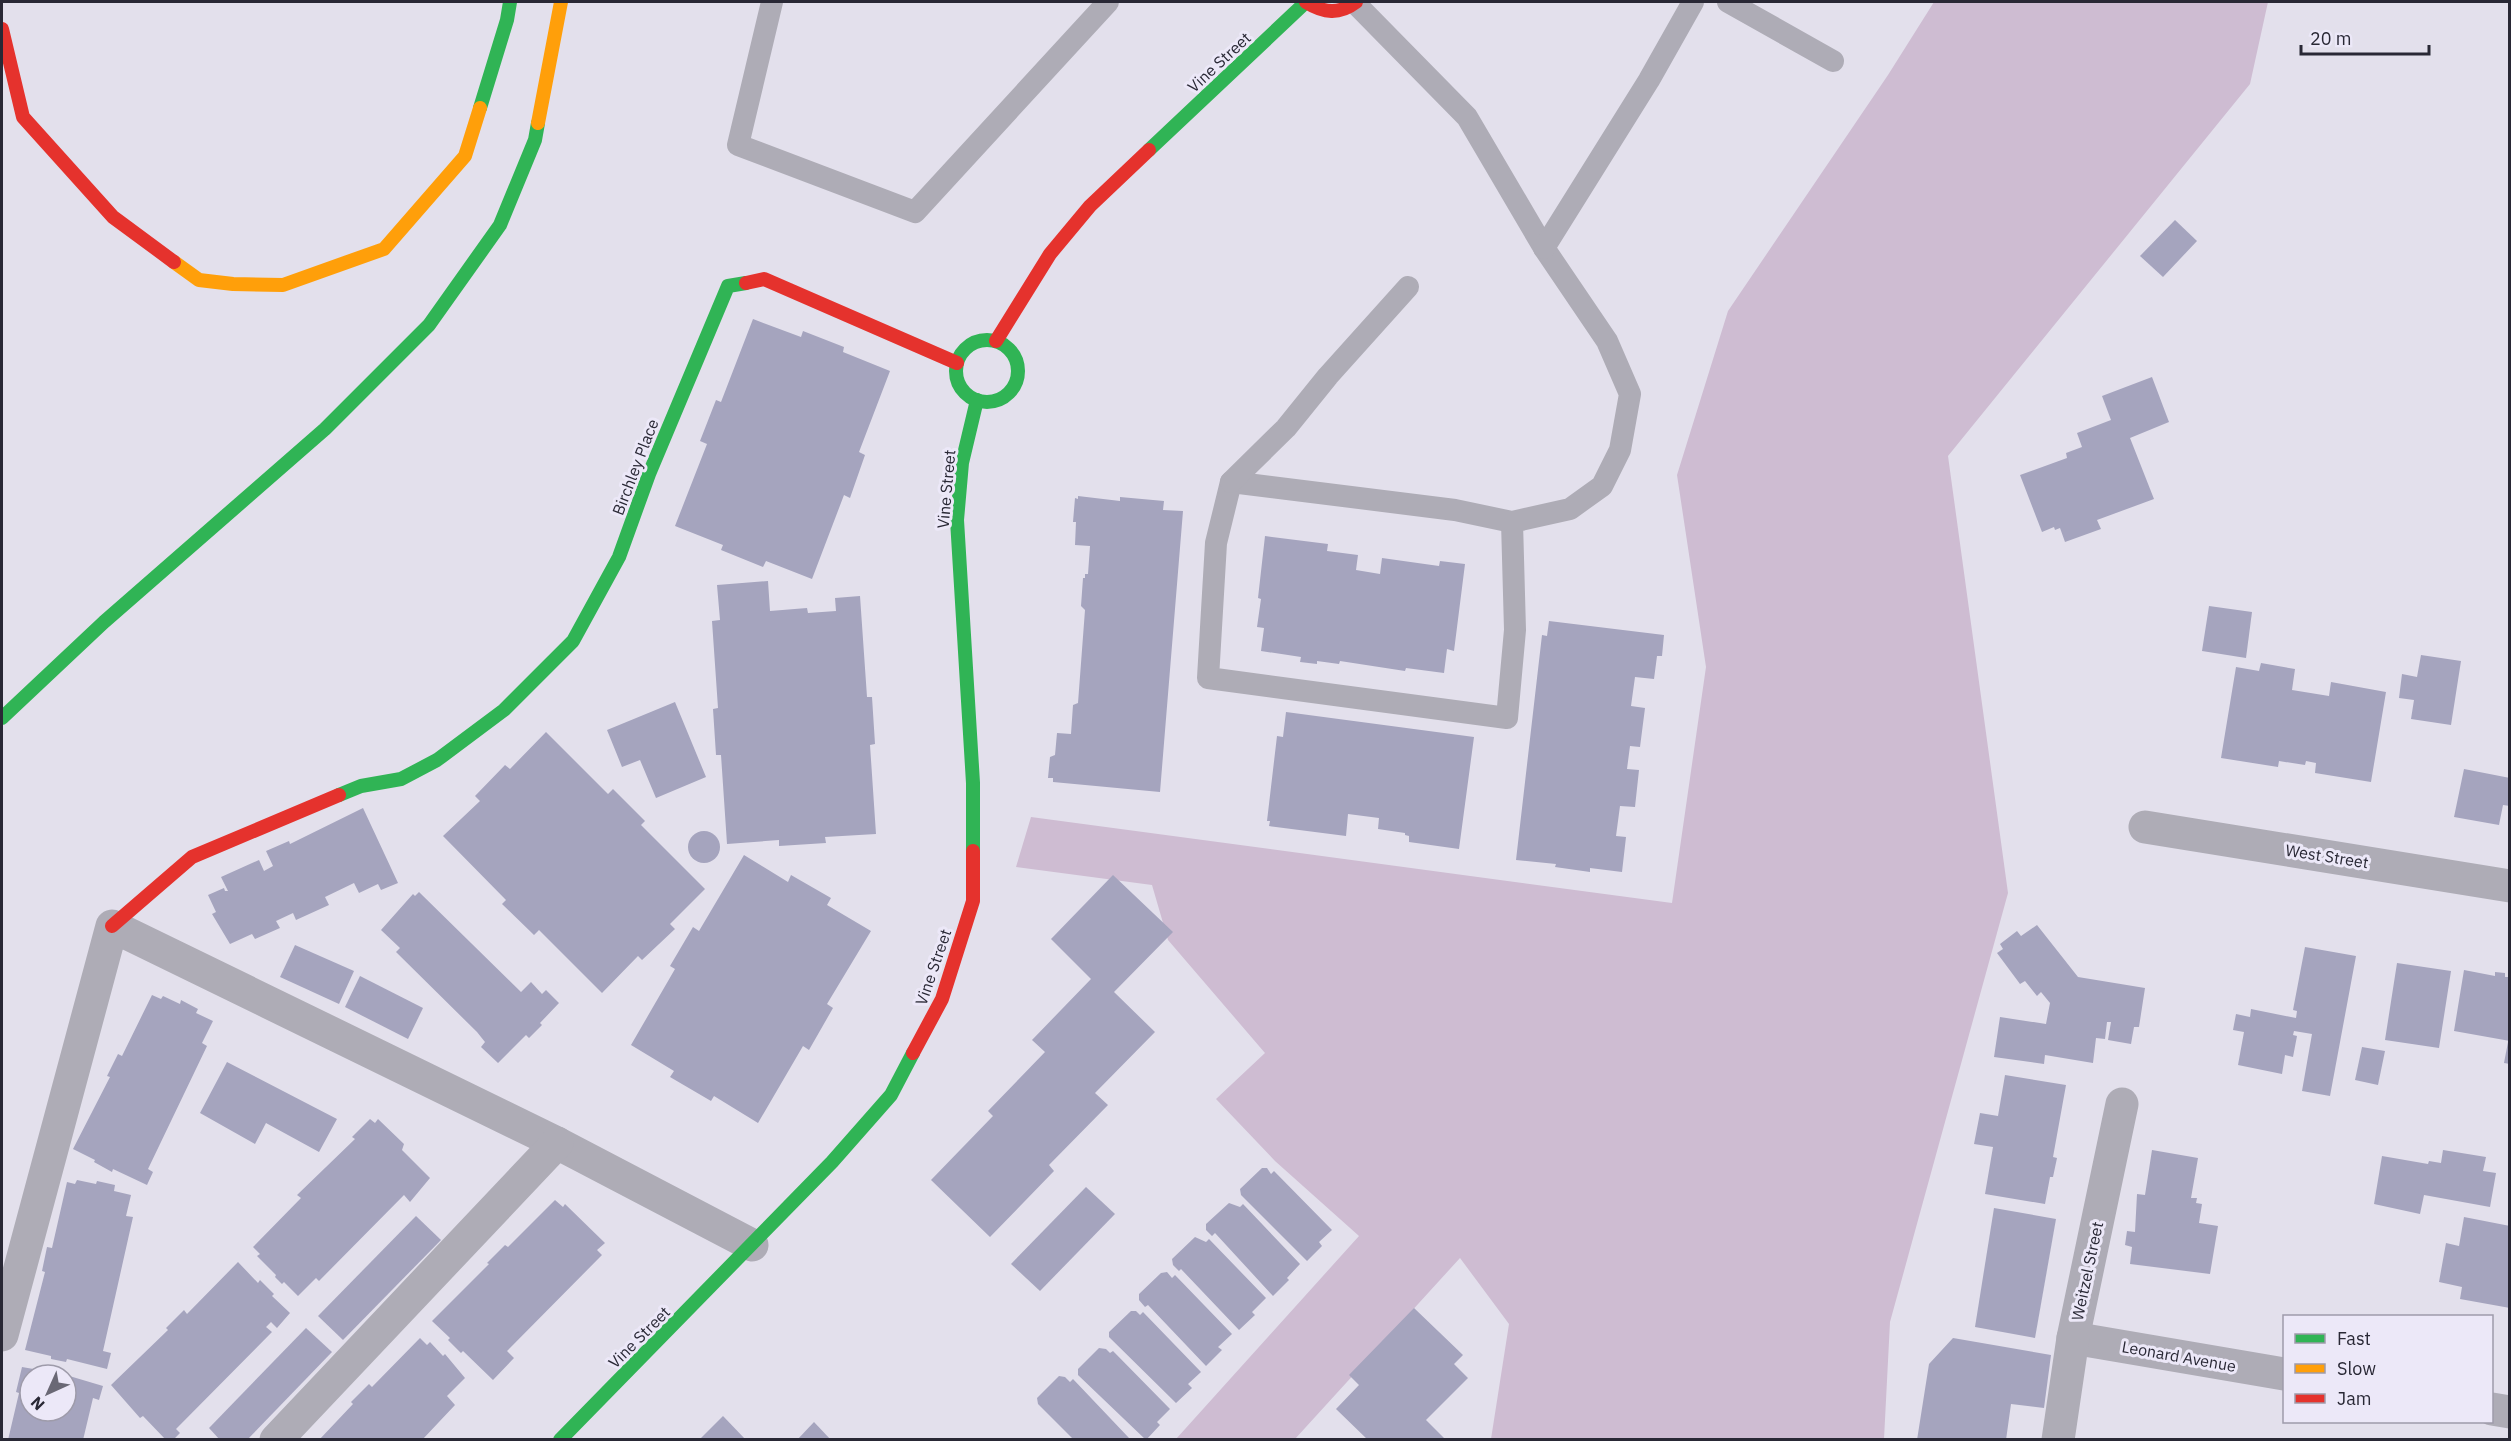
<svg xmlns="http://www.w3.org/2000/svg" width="2511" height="1441" font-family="'IBM Plex Sans',sans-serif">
	<rect width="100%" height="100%" fill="#e3e0ec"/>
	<path fill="#cebcd2" d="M1934 2H2268L2250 84 1948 456 2008 893 1890 1322 1884 1439H1491L1509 1324 1460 1258 1295 1439H1176L1359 1236 1275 1161 1216 1099 1265 1053 1168 940 1152 885 1016 867 1031 817 1672 903 1706 667 1677 475 1728 311 1888 75Z"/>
	<g fill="#a5a4be">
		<path d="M2175 220 2197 241 2163 277 2140 256Z"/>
		<path d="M753 319 801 337 803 331 844 347 843 352 890 371 859 452 865 455 850 498 844 495 812 579 766 561 763 567 721 550 723 545 675 526 707 444 700 441 716 400 721 402Z"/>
		<path d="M2152 377 2169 422 2130 438 2154 499 2097 520 2101 529 2065 542 2060 528 2055 530 2054 527 2042 532 2020 475 2067 458 2066 453 2082 447 2077 433 2111 420 2102 396Z"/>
		<path d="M1078 496 1120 501V497L1164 501 1163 510 1183 511 1160 792 1053 782V778H1048L1050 757 1055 755 1057 733 1071 734 1073 705 1078 703 1085 610 1081 606 1083 578H1085V574H1088L1090 546 1075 545 1076 522H1073L1075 498 1078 499Z"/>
		<path d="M1265 536 1328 544 1327 551 1358 555 1356 570 1380 574 1382 558 1439 566 1440 561 1465 564 1454 651 1447 649 1444 673 1406 668 1405 671 1340 661 1339 664 1317 661V664L1300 662 1301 657 1261 651 1264 628 1257 627 1261 599 1258 598Z"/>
		<path d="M768 581 770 611 807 608 808 613 836 611 835 598 860 596 867 697H872L875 744 870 745 876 834 825 837 826 843 779 846V840L727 844 721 755H716L713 709 718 708 712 621 720 620 717 585Z"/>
		<path d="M2209 606 2252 612 2246 658 2202 651Z"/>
		<path d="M1549 621 1664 635 1662 656H1657L1654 679 1635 677 1631 706 1645 708 1640 747 1630 746 1627 769 1639 770 1635 807 1620 806 1616 836 1626 837 1622 872 1590 868V872L1555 867 1556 864 1516 860 1542 635 1547 636Z"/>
		<path d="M2421 655 2461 661 2451 725 2411 719 2414 700 2399 698 2402 674 2417 677Z"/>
		<path d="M2261 663 2295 669 2292 690 2329 696 2331 682 2386 692 2371 782 2315 773 2316 763 2306 761 2305 765 2279 761 2278 767 2221 758 2236 667 2259 671Z"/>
		<path d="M675 702 706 777 656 798 640 760 622 767 607 730Z"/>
		<path d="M1286 712 1474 737 1459 849 1409 842V836L1405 835V833L1378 829 1379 818 1348 814 1346 836 1269 826 1270 821H1267L1277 736 1283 737Z"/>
		<path d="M546 732 608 794 613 789 645 821 641 825 705 889 670 924 675 929 642 960 638 956 602 993 539 930 534 935 502 904 506 900 443 836 480 801 475 796 505 765 510 769Z"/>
		<path d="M2464 769 2510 778V806L2503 805 2499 825 2454 817Z"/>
		<path d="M363 808 398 883 381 890 378 884 359 893 354 883 325 897 329 905 296 920 293 913 276 921 280 928 255 939 252 934 230 944 212 914 216 912 208 895 224 888 225 891H228L221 877 259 860 264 871 273 866 266 851 289 841 290 844Z"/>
		<circle cx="704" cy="847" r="16"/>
		<path d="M744 855 788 882 791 875 831 898 827 905 871 931 827 1004 833 1008 809 1050 803 1046 758 1123 714 1096 711 1101 670 1077 674 1071 631 1045 675 969 670 966 693 927 699 931Z"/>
		<path d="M1113 875 1173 932 1114 992 1155 1032 1095 1093 1108 1105 1049 1165 1054 1171 990 1237 931 1180 993 1116 988 1111 1045 1052 1032 1040 1091 979 1051 939Z"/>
		<path d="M419 892 521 992 531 982 542 994 546 990 559 1003 540 1023 542 1025 529 1038 526 1035 498 1063 481 1047 485 1042 477 1032 396 952 400 948 381 930 413 894 415 896Z"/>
		<path d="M2037 925 2078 977 2145 988 2139 1027H2134L2131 1044 2108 1040 2111 1022H2107L2105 1039 2096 1038 2093 1063 2045 1055 2044 1064 1994 1057 2000 1017 2046 1024 2050 1003 2041 992 2037 996 2025 981 2020 984 1997 953 2003 949 2000 944 2017 931 2021 936Z"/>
		<path d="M295 945 354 971 339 1004 280 977Z"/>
		<path d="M2305 947 2356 956 2330 1096 2302 1091 2312 1034 2294 1031 2293 1035 2297 1036 2293 1057 2285 1055 2282 1074 2238 1065 2244 1032 2233 1030 2236 1014 2250 1017 2251 1009 2296 1018 2297 1011 2293 1010Z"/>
		<path d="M2397 963 2451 971 2439 1048 2385 1040Z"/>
		<path d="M2464 970 2495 976V972L2505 973V977H2510V1041L2454 1031Z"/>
		<path d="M360 976 423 1008 408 1039 345 1007Z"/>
		<path d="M152 995 161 999 163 996 180 1004 181 1000 198 1009 196 1013 213 1021 202 1043 207 1046 148 1169 153 1172 147 1185 113 1169 112 1172 94 1162 95 1160 73 1149 110 1077 107 1076 118 1054 122 1056Z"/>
		<path d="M2508 1042H2510V1064L2504 1063Z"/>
		<path d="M2362 1047 2385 1051 2378 1085 2355 1080Z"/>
		<path d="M227 1062 337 1119 319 1152 266 1123 255 1144 200 1113Z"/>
		<path d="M2005 1075 2066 1085 2053 1157 2057 1158 2053 1177H2050L2045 1204 1985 1194 1993 1147 1974 1144 1980 1113 1998 1116Z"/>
		<path d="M370 1119 375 1123 378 1119 404 1144 402 1150 430 1178 410 1202 404 1195 319 1281 316 1278 298 1296 284 1282 282 1284 275 1277 276 1275 257 1256 260 1254 253 1247 301 1198 297 1195 355 1139 352 1137Z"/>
		<path d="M2152 1150 2198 1158 2191 1198H2197L2196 1203 2202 1204 2199 1223 2218 1226 2210 1274 2130 1264 2132 1247 2125 1245 2127 1231 2135 1232 2137 1194 2145 1195Z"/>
		<path d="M2443 1150 2486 1157 2483 1171 2496 1173 2490 1207 2424 1195 2420 1214 2374 1204 2382 1156 2428 1164 2429 1161 2441 1163Z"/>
		<path d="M1262 1168H1267L1271 1174 1274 1171 1332 1230 1319 1242 1322 1246 1307 1261 1241 1195 1240 1189Z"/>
		<path d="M77 1180 96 1184 97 1181 115 1185 114 1191 131 1195 126 1216 133 1217 103 1351 111 1353 107 1369 67 1359 66 1362 51 1359V1356L25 1350 45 1272 42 1271 47 1247 52 1248 67 1182 75 1184Z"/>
		<path d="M1086 1187 1115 1214 1040 1291 1011 1264Z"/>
		<path d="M555 1200 563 1207 565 1204 605 1243 597 1250 602 1255 507 1351 514 1358 493 1380 463 1351 461 1353 448 1340 450 1338 432 1321 489 1264 487 1263 505 1245 508 1247Z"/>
		<path d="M1229 1203 1240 1207 1243 1204 1300 1264 1287 1278 1289 1280 1273 1296 1215 1233 1212 1236 1206 1230V1224Z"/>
		<path d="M1994 1208 2056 1219 2035 1338 1975 1327Z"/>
		<path d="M416 1216 441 1240 343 1340 318 1316Z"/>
		<path d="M2464 1217 2510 1226V1308L2460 1299 2462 1287 2439 1282 2446 1243 2459 1246Z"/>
		<path d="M1195 1237 1206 1242 1209 1239 1266 1298 1252 1312 1255 1315 1239 1330 1181 1269 1179 1271 1173 1265 1172 1259Z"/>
		<path d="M238 1262 258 1283 260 1280 274 1294 272 1296 290 1313 277 1328 271 1322 266 1327 272 1332 176 1429 180 1433 173 1440H166L143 1416 140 1418 111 1385 168 1330 166 1328 184 1310 187 1314Z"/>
		<path d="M1167 1272 1172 1278 1175 1275 1232 1334 1218 1347 1222 1350 1206 1366 1148 1305 1145 1307 1139 1300V1294L1161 1273Z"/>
		<path d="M1414 1308 1463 1355 1454 1364 1468 1378 1426 1420 1446 1440H1368L1336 1409 1359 1385 1349 1375Z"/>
		<path d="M1131 1311H1136L1140 1315 1143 1312 1201 1372 1188 1384 1192 1388 1176 1403 1109 1337V1332Z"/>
		<path d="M306 1328 332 1352 247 1440H220L209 1428Z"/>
		<path d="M420 1338 427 1345 430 1342 443 1356 445 1354 465 1378 447 1396 455 1405 422 1440H319L353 1404 351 1402 369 1384 372 1387Z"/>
		<path d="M1953 1338 2051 1355 2044 1408 2011 1404 2006 1440H1917L1929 1364Z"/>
		<path d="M1099 1348 1106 1349 1110 1353 1113 1351 1170 1409 1157 1422 1160 1425 1146 1440 1078 1375V1369Z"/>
		<path d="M22 1367 62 1374 30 1375V1411H66V1375L103 1386 99 1400 93 1398 83 1440H8L19 1393 16 1392Z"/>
		<path d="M1059 1376 1065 1377 1070 1382 1073 1379 1129 1438 1074 1440 1038 1404 1037 1398Z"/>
		<path d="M723 1416 746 1440H699Z"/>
		<path d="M814 1422 831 1440H797Z"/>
	</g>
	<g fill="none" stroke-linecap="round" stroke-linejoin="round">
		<g stroke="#aeacb6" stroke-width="22">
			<path d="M772 2 738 145 915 212 1108 2"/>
			<path d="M1728 2 1833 61"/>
			<path d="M1355 3 1467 117 1544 248 1607 341 1630 394 1620 450 1602 486 1570 509 1512 522 1455 510 1231 482 1216 543 1208 678 1507 718 1515 630 1512 522"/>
			<path d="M1544 248 1649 80 1693 2"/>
			<path d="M1231 482 1286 428 1328 376 1408 287"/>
		</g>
		<g stroke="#aeacb6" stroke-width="33">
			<path d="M2145 827 2510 886"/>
			<path d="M2 1335 112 926 557 1143 752 1245"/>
			<path d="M2073 1338 2284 1374"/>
			<path d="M2492 1409 2510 1412"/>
			<path d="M276 1440 557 1143"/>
			<path d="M2058 1440 2073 1338 2122 1104"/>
		</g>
		<g stroke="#30b455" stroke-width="14">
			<path d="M480 108 507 20 510 2"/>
			<path d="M1149 150 1306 2"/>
			<circle cx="987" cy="371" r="31"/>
			<path d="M2 718 104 622 325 429 429 325 500 225 535 140 538 123"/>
			<path d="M339 795 361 786 401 779 437 760 504 710 573 641 619 557 649 474 728 286 746 283"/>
			<path d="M973 851V783L957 520 962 463 977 400"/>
			<path d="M560 1440 832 1162 891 1095 913 1053"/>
		</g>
		<g stroke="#ff9f0a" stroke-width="14">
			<path d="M538 123 561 2"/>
			<path d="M174 262 199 280 233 284 283 285 384 249 465 156 480 108"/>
		</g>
		<g stroke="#e5322d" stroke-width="14">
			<path d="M1306 2C1324 13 1339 15 1356 2"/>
			<path d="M2 29 23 117 113 217 174 262"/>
			<path d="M746 283 764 279 957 363"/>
			<path d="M996 341 1050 254 1090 206 1149 150"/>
			<path d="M112 926 192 857 339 795"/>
			<path d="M913 1053 942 999 973 901V851"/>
		</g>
	</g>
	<g text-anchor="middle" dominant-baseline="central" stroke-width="6" stroke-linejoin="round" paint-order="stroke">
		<g font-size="16" fill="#292835" stroke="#ece8f8">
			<text transform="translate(1219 62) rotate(-43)">Vine Street</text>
			<text transform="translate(635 467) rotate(-69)">Birchley Place</text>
			<text transform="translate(946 489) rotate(-85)">Vine Street</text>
			<text transform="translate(2327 856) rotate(9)">West Street</text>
			<text transform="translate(933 967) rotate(-71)">Vine Street</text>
			<text transform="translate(2087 1271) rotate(-78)">Weitzel Street</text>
			<text transform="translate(639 1337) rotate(-45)">Vine Street</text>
			<text transform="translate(2179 1356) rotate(10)">Leonard Avenue</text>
		</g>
	</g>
	<rect width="2511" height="1441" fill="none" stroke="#292835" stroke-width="6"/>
	<rect x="2283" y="1315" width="210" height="108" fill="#ece8f8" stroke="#9e9baa" stroke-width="1.5"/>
	<rect x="2295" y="1334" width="30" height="9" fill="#30b455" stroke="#9e9baa" stroke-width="1.5"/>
	<text x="2337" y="1345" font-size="18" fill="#292835">Fast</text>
	<rect x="2295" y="1364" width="30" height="9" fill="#ff9f0a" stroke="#9e9baa" stroke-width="1.5"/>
	<text x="2337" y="1375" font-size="18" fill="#292835">Slow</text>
	<rect x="2295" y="1394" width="30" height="9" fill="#e5322d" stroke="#9e9baa" stroke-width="1.5"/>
	<text x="2337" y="1405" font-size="18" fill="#292835">Jam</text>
	<g transform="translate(48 1393) rotate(225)"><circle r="28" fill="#ece8f8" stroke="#9e9baa" stroke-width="1.5"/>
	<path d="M0-4.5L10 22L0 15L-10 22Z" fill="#6a6875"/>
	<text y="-9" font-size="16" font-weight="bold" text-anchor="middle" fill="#292835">N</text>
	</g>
	<path d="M2301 45v9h128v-9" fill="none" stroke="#292835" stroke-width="3"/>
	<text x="2310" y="45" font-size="18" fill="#292835" stroke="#ece8f8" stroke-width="4.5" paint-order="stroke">20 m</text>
</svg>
